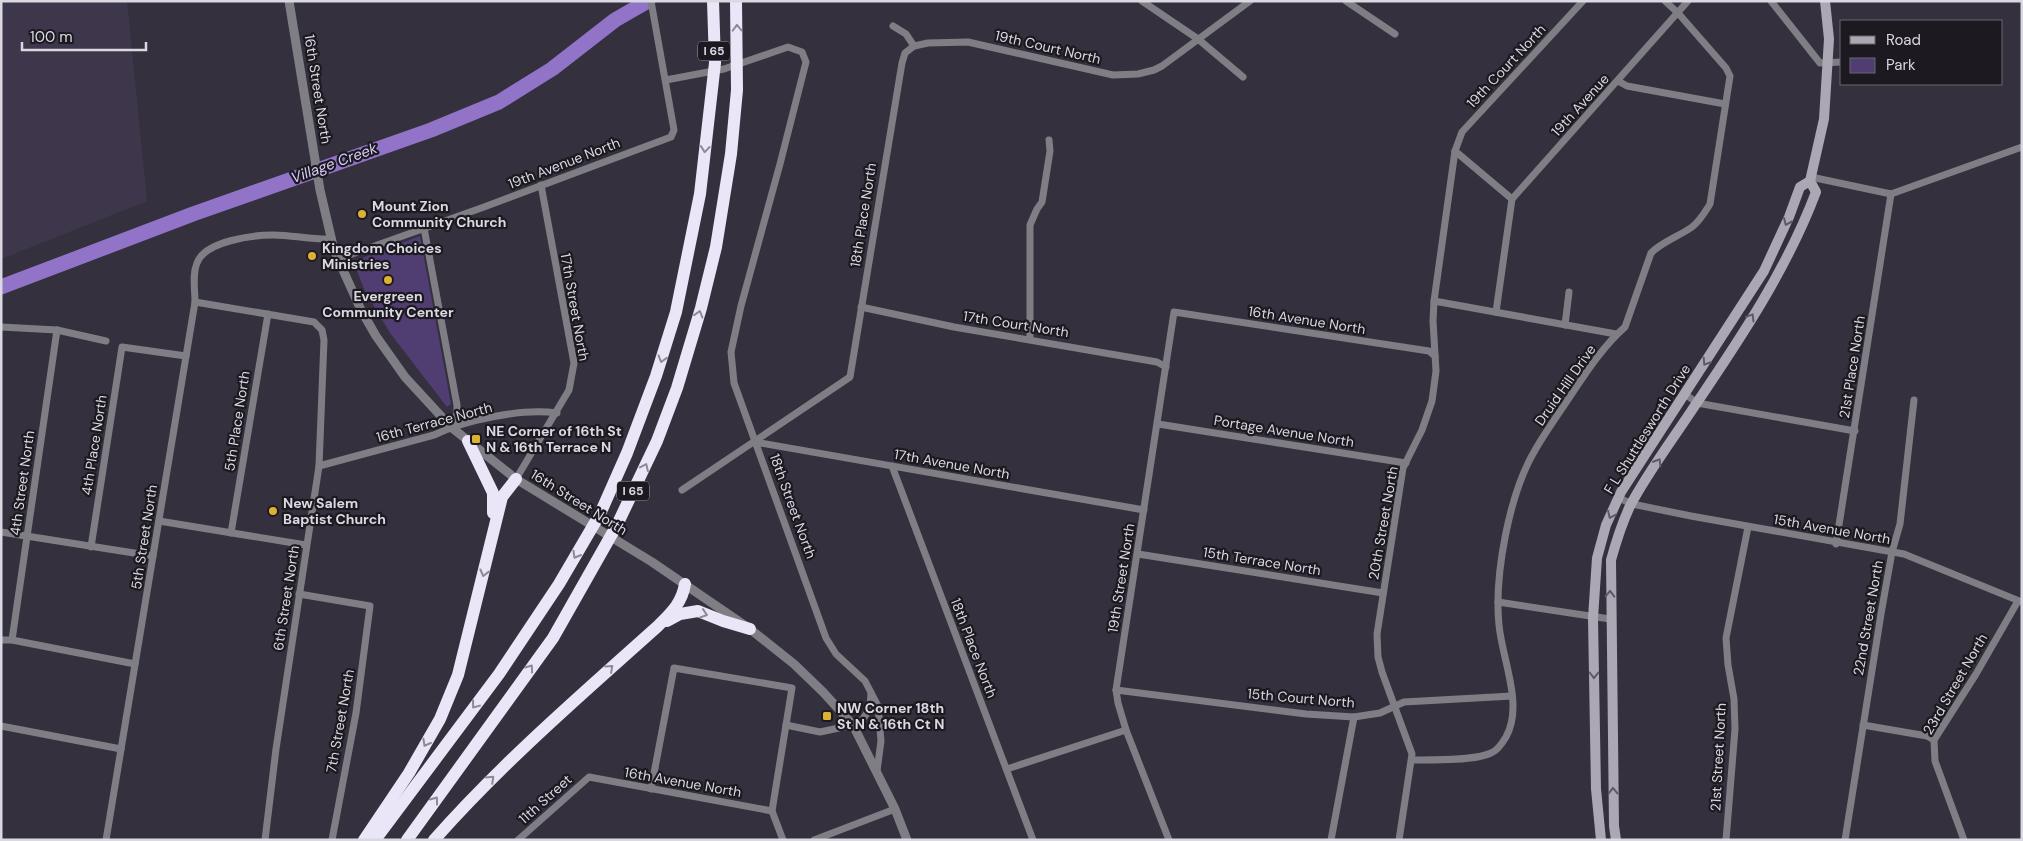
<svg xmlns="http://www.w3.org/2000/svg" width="2023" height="841" font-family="'DM Sans',sans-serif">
	<rect width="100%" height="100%" fill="#35303e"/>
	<path fill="#3e374b" d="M1 1H127L147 201 1 259Z"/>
	<path fill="#503d72" d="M420 236 451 404 447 407 390 333 365 291 354 264 357 260Z"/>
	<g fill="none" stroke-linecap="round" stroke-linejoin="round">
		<path stroke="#9173c8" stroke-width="15" d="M1 287 193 214 431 130 499 102 552 69 615 20 648 1"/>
		<g stroke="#807e85" stroke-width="7">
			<path d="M1142 1 1198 39 1243 77"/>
			<path d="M1346 1 1395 34"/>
			<path d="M1771 1 1820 63 1842 62"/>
			<path d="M914 46 928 43 968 42 1113 75 1138 74 1154 70 1162 66 1250 1"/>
			<path d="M666 80 724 69 788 47 802 52 806 62 780 164 741 306 731 352 734 383 826 638 836 654 865 681 878 706 881 741 877 771"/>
			<path d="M1618 81 1627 86 1725 104"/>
			<path d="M1455 151 1512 199 1496 312"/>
			<path d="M1811 177 1891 194 2022 147"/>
			<path d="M1512 199 1688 1"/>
			<path d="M424 228 457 405V414L451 427"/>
			<path d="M338 259 484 207 671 137 674 130 651 1"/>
			<path d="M1434 301 1616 334"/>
			<path d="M195 302 314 322 322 330 324 340 319 466 276 749 265 840"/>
			<path d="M861 307 954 327 1157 362 1166 367"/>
			<path d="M1565 325 1569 292"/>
			<path d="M1 327 57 330 106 341"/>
			<path d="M1030 339V225L1037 209 1042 202 1050 151 1049 140"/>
			<path d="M1685 394 1697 403 1855 431"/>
			<path d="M1158 424 1406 463"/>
			<path d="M755 442 1144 510"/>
			<path d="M319 466 434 435C465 420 522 408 557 413"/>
			<path d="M892 466 1033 840"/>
			<path d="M516 479 569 390 574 363 541 185"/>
			<path d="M682 490 850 377 902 63 905 53 914 46 906 34 893 26"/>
			<path d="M1619 498 1632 504 1691 516 1904 554 2022 602"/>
			<path d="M159 521 306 545"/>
			<path d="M1 532 153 556"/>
			<path d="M231 533 268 314"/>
			<path d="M1836 544 1891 194"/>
			<path d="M91 547 122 347 186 356"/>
			<path d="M1138 554 1383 593"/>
			<path d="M299 594 370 606 356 713 332 840"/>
			<path d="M1498 602 1610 619"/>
			<path d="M1 640H12L135 664"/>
			<path d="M12 640 57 330"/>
			<path d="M1116 690 1306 714 1354 717 1380 713 1404 702 1512 696"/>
			<path d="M786 725 820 732 853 725 863 719 870 708 871 693"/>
			<path d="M1863 725 1927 736 1934 740"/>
			<path d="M1 726 121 749"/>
			<path d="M1412 760C1431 760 1474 761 1491 753 1497 751 1503 742 1506 737 1524 705 1502 659 1499 625 1494 576 1509 495 1534 452 1544 434 1557 416 1569 398 1585 374 1603 346 1625 327L1651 253C1663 241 1678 237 1692 227 1700 221 1705 212 1710 204L1730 76 1726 68 1678 13 1665 1"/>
			<path d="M1007 769 1126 730"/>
			<path d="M651 789 674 668 792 688 772 811 783 840"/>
			<path d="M106 840 195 302C195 289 192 275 197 263 205 241 253 235 273 235 293 235 312 240 332 239"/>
			<path d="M518 840 589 777 772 811"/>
			<path d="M814 840 895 809"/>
			<path d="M1169 840 1126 730 1118 703 1116 690 1174 312 1429 351 1435 356"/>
			<path d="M1331 840 1354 717"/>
			<path d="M1399 840 1412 754 1382 672 1378 657 1377 634 1403 468 1422 430 1432 401 1436 371 1433 321 1434 301 1455 151 1462 132 1583 1"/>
			<path d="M1726 840 1735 729 1734 699 1728 665 1726 638 1748 527"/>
			<path d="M1845 840 1881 614 1892 552 1900 524 1914 400"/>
			<path d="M1964 840 1935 761 1934 740 1976 674 2018 601"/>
		</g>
		<path stroke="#807e85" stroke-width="9" d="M289 1 320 190 334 250 361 310 376 336 405 377 451 427 516 479 652 562 750 629 794 664 823 692 853 725 895 809 907 840"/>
		<g stroke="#aba8b3" stroke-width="10">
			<path d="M1601 840 1596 789 1593 618 1597 558 1606 525 1621 492 1764 271 1789 217 1800 187 1810 181"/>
			<path d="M1616 840 1614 826 1611 560C1616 542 1622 523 1630 506 1648 472 1673 439 1694 407 1740 339 1787 269 1816 192L1810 181 1824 119 1829 39 1825 1"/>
		</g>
		<g stroke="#eae5f7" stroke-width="12">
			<path d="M468 441 493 493V513"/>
			<path d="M667 621 680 614 698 611 723 621 750 629"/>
			<path d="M364 840 409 773 440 719 458 675 502 497 516 479"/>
			<path d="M375 840 499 674 559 584 600 514 627 453 656 376 676 312 700 194 715 63 713 1"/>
			<path d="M407 840 553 638 617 525 657 441 677 388 701 308 716 247 731 154 737 90 736 1"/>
			<path d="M434 840C503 762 581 695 658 626 671 613 682 603 685 584"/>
		</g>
	</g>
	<defs><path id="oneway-chevron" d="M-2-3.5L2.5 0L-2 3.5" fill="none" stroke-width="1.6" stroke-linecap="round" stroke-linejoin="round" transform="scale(1.25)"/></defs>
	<g stroke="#8d8a96">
		<use href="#oneway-chevron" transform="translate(737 28) rotate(-91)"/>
		<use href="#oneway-chevron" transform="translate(705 149) rotate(96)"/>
		<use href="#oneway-chevron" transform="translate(699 314) rotate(-73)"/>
		<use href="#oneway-chevron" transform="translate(662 359) rotate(107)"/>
		<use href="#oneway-chevron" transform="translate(645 467) rotate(-65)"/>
		<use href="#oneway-chevron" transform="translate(576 555) rotate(120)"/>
		<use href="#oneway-chevron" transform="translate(484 573) rotate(104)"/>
		<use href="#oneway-chevron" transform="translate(704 614) rotate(18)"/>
		<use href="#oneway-chevron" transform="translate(530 668) rotate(-54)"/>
		<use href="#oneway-chevron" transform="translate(610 668) rotate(-42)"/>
		<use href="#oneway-chevron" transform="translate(475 705) rotate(127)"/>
		<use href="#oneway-chevron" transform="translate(426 743) rotate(119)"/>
		<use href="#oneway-chevron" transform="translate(491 779) rotate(-44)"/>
		<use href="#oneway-chevron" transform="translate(435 800) rotate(-54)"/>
	</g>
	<g stroke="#5c5a62">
		<use href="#oneway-chevron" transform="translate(1787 222) rotate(114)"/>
		<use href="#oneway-chevron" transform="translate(1751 317) rotate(-59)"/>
		<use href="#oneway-chevron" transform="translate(1706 362) rotate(123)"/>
		<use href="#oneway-chevron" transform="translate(1658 462) rotate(-58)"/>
		<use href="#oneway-chevron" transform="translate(1611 515) rotate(115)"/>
		<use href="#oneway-chevron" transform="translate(1610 594) rotate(-89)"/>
		<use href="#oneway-chevron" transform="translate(1594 675) rotate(90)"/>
		<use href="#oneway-chevron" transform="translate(1613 791) rotate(-91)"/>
	</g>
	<g fill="#dcb233" stroke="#1c1a20" stroke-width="2">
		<circle cx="362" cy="214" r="5"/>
		<circle cx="312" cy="256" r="5"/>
		<circle cx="388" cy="280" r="5"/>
		<rect x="471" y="434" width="10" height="10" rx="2.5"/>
		<circle cx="273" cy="511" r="5"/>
		<rect x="822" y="711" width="10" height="10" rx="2.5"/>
	</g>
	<g text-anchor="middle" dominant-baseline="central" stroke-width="4.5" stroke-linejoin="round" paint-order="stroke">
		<g fill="#1c1a20" stroke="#a19fa7" stroke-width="1">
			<rect x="698" y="41.5" width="32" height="19" rx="4"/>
			<rect x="617" y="481.5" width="32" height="19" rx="4"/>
		</g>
		<g font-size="12" font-weight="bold" fill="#dad8e1">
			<text x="714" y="51">I 65</text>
			<text x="633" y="491">I 65</text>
		</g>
		<g font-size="14" fill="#dad8e1" stroke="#1c1a20">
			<text transform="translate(1048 47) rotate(13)">19th Court North</text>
			<text transform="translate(1506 66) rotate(-47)">19th Court North</text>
			<text transform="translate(318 89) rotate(81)">16th Street North</text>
			<text transform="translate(1580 105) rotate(-48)">19th Avenue</text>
			<text transform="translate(564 163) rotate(-21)">19th Avenue North</text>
			<text transform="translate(863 215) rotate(-81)">18th Place North</text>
			<text transform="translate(575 307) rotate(80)">17th Street North</text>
			<text transform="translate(1307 320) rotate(9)">16th Avenue North</text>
			<text transform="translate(1016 324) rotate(9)">17th Court North</text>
			<text transform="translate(1852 367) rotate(-81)">21st Place North</text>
			<text transform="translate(1565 385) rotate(-55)">Druid Hill Drive</text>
			<text transform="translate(237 421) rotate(-81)">5th Place North</text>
			<text transform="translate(434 422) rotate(-15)">16th Terrace North</text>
			<text transform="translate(1647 429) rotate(-58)">F L Shuttlesworth Drive</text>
			<text transform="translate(1284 431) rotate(9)">Portage Avenue North</text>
			<text transform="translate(94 445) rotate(-81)">4th Place North</text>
			<text transform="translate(952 464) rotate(10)">17th Avenue North</text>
			<text transform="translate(22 483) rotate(-82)">4th Street North</text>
			<text transform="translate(579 502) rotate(32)">16th Street North</text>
			<text transform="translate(793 506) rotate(70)">18th Street North</text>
			<text transform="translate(1383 523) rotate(-80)">20th Street North</text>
			<text transform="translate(1832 529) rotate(10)">15th Avenue North</text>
			<text transform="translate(144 537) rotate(-81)">5th Street North</text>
			<text transform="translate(1262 561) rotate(9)">15th Terrace North</text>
			<text transform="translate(1121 578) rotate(-81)">19th Street North</text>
			<text transform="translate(286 598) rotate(-81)">6th Street North</text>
			<text transform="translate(1868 618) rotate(-80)">22nd Street North</text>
			<text transform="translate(974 648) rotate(69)">18th Place North</text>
			<text transform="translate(1955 684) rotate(-60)">23rd Street North</text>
			<text transform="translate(1301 698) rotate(5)">15th Court North</text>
			<text transform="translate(340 721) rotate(-80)">7th Street North</text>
			<text transform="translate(1718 757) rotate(-87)">21st Street North</text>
			<text transform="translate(683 782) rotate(10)">16th Avenue North</text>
			<text transform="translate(545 799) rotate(-42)">11th Street</text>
		</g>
		<g font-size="14" font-weight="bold" fill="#dad8e1" stroke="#1c1a20" text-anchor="start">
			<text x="372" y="206">Mount Zion<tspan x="372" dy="16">Community Church</tspan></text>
			<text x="322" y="248">Kingdom Choices<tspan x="322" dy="16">Ministries</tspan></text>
			<text x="388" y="296" text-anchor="middle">Evergreen<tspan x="388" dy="16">Community Center</tspan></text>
			<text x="486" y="431">NE Corner of 16th St<tspan x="486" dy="16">N &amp; 16th Terrace N</tspan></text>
			<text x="283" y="503">New Salem<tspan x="283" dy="16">Baptist Church</tspan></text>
			<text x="837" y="708">NW Corner 18th<tspan x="837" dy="16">St N &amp; 16th Ct N</tspan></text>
		</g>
		<g font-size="15" font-style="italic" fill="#daccf9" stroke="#1c1a20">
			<text transform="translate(334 163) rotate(-20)">Village Creek</text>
		</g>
	</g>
	<rect width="2023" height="841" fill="none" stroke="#dad8e1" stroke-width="5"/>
	<rect x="1840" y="20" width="162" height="65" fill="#1c1a20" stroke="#68666d"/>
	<rect x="1850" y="36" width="25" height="8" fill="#aba8b3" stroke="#68666d"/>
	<text x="1886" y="45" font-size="15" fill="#dad8e1">Road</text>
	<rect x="1850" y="58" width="25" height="15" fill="#503d72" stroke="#68666d"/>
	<text x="1886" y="70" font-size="15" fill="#dad8e1">Park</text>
	<path d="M22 42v8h124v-8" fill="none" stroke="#dad8e1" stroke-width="2.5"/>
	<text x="30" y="42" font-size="15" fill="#dad8e1" stroke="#1c1a20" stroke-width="4" paint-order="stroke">100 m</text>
</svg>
